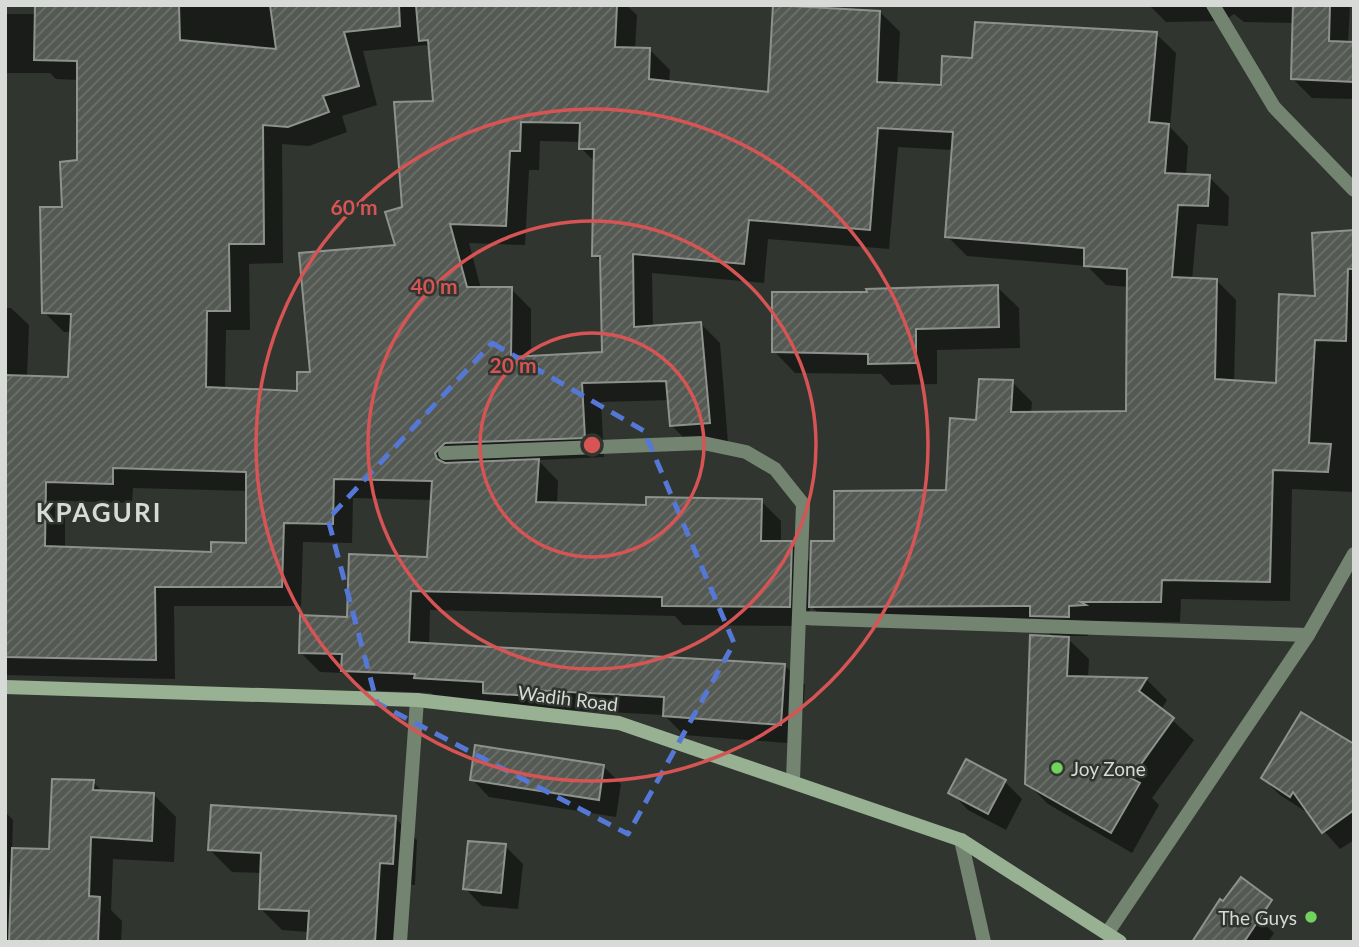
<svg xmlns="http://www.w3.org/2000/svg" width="1359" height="947" font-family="Lato,sans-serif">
	<defs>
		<pattern id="building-hatch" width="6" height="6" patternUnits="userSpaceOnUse" patternTransform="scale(1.75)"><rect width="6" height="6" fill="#545a53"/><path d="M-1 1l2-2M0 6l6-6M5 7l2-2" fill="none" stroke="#6c716b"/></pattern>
	</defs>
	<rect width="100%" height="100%" fill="#30352f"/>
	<g fill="#0007" fill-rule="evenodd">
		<path d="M37 5H626L637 15 635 49 650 50 670 70 669 82 770 94 775 5 880 12 900 32 897 84 943 87 974 60 1156 34 1176 53 1170 127 1188 146 1186 176 1209 177 1229 197 1228 226 1197 224 1192 280H1216L1236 300 1234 382 1278 385 1317 298 1354 232V492L1292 489 1290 601 1181 599 1180 622 1100 621 1089 625 1088 636H1065L1089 659 1088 678 1147 680 1167 700 1161 710 1194 740 1152 798 1159 805 1132 853 1048 804 1027 783 1054 638 1042 625 830 626 810 605 809 626 683 625 675 616 430 610 429 645 785 666 805 685 800 744 684 735 664 715 551 709 505 713 493 701 436 697 431 693 363 690 346 673 320 672 300 652 428 559 432 500 353 498 352 543 303 542 301 606H174L175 679 5 675V308H11L29 325 27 377 70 379 72 332H64L44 312 64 209 79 162V80L56 79 50 73H5V14H37ZM426 45 431 49 435 102 404 208 397 246 299 392 225 390 226 330H250L249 264 283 263 282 144 309 146 347 132 342 116 377 105 363 51ZM540 141 581 142V148L596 163 594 255 602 263 604 353 531 357V309L511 289H481L469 243 525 245 529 170H539ZM898 147 953 150 947 236 967 256 1087 266 1106 285 1128 287 1127 413 1031 414 1032 402 1012 382 978 422 948 492 836 543 812 564 791 543H781V521L761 501 647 507 557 504 558 481 538 460 604 457 601 402 670 400 671 425 691 445 728 443 720 343 701 324 653 327 652 273 764 283 768 239 889 249ZM133 488 248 491V545L213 553 65 548V501L132 503Z"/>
		<path d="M1149 5H1350L1348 44H1354V99L1312 98 1292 78 1294 23 1244 22 1234 14 1224 21 1166 22Z"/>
		<path d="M997 287 1019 308 1020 348 937 350V384L891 385 881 374 795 373 774 351Z"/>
		<path d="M1354 746V840L1340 849 1308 813 1280 795 1263 778Z"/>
		<path d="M603 766 621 784 616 817 489 797 472 779Z"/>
		<path d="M93 782 103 792 154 795 176 817 174 862 113 859 111 910 122 921 121 942H5V812L13 820 12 850 51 851Z"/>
		<path d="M1005 782 1022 799 1006 830 968 810 951 792Z"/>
		<path d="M395 818 417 840 415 885 402 884 399 942H309V932L282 930 260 908 262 873 232 872 210 850Z"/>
		<path d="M505 846 523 864 518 909 482 906 465 888Z"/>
		<path d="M1259 919 1274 933 1268 942 1194 941Z"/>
	</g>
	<g fill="url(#building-hatch)" stroke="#8d938c" stroke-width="2" fill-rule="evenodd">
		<path d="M35 5H179L180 40 276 49 270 5H399L400 26 344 32 359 86 323 96 329 112 288 127 263 125 264 244H229L230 311H207L206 387 297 391V372H310L299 253 395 245 385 212 402 207 394 102 433 101 428 40 419 41 416 5H617L615 47 650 48 649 79 768 92 773 5 880 11 877 82 941 85 942 56 972 58 975 22 1157 32 1149 122 1169 124 1165 173 1210 175 1208 206 1178 205 1172 277 1217 279 1215 379 1276 383 1279 294 1315 296 1312 233 1354 230V269H1348L1346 341 1315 340 1309 443 1331 444 1328 472 1273 470 1270 582 1162 580 1161 602H1081L1086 605 1069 606V617L1030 616V606L809 607 811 541H834V491L946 490 950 418 976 420 979 379 1013 380 1011 412 1126 411 1127 269 1084 266V248L945 237 953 132 878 128 870 230 749 220 744 264 633 254 634 327 701 322 710 423 670 426 666 381 582 383 585 438 445 443 435 453 437 459 445 463 539 459 536 502 646 505V497L762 499 761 541H792L790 607 662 606V597L411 591 409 642 785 664 781 725 663 716 664 697 531 690V696L483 693V682L414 678 415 674 341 671 342 654 299 653 300 615 347 617 349 554 427 557 432 481 334 479 333 524 284 523 282 587H155L156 660 5 657V375L68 377 71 314 42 313 40 207H62L60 162 77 160V61L34 60ZM521 122 580 123 579 149H594L592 256H600L602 352 511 357 512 287H467L450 224 506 226 510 151H520ZM113 468 246 472V543L211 542V552L45 546 46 482 113 484Z"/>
		<path d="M1293 5H1330L1329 41 1354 42V82L1291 79Z"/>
		<path d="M998 285 999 327 916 329V363L868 364V354L772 352V292H867L866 289Z"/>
		<path d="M1030 635 1069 637 1067 676 1147 678 1139 691 1174 718 1131 778 1140 783 1111 833 1025 784Z"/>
		<path d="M1301 712 1354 744V810L1322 833 1293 792 1290 797 1261 778Z"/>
		<path d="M475 745 604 765 599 800 470 780Z"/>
		<path d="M966 759 1006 780 988 814 948 793Z"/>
		<path d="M52 779 94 780 93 790 154 793 152 841 91 837 89 896 100 897 98 942H9L12 848 49 849Z"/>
		<path d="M211 805 396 816 393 864 380 863 375 942H307L309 911 259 909 261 853 208 850Z"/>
		<path d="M468 841 506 844 501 893 463 889Z"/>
		<path d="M1241 877 1272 900 1244 942H1192L1220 899 1223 901Z"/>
	</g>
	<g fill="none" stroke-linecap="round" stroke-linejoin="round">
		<path stroke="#738470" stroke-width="14" d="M961 840 984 942"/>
		<g stroke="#738470" stroke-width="14">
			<path d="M1213 5 1274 107 1354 190"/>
			<path d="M445 453 703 443 746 452 775 469 803 504 793 780"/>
			<path d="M799 618 1308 635"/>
			<path d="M1108 932 1308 635 1354 554"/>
			<path d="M400 942 417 700"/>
		</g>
		<path stroke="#97b192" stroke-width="14" d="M5 687 417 700 619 723 961 840 1120 942"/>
	</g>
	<path fill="none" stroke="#5578d7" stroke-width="5" stroke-dasharray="14 9" stroke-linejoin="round" d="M492 343 644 431 734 643 628 834 377 703 328 519Z"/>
	<g fill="none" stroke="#d65454" stroke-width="3.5">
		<circle cx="592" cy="445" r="112"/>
		<circle cx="592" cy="445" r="224"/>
		<circle cx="592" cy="445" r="336"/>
	</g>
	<g fill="#71d25e" stroke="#30352f" stroke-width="2.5">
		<circle cx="1057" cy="768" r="7"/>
		<circle cx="1311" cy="917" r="7"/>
	</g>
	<g text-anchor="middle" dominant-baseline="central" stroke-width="5" stroke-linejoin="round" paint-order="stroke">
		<g font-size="19" fill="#d7dad6" stroke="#30352f">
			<text transform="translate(568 698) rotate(7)">Wadih Road</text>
		</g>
		<g font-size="19" fill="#d7dad6" stroke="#30352f" text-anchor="start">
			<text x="1071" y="768">Joy Zone</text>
			<text x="1297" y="917" text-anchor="end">The Guys</text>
		</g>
		<g font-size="26" font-weight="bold" letter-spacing="2" fill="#d7dad6" stroke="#30352f">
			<text x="99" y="512">KPAGURI</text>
		</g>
	</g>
	<circle cx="592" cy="445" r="10" fill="#d65454" stroke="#30352f" stroke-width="3.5"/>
	<g font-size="21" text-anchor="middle" font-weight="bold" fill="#d65454" stroke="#30352f" stroke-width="5" stroke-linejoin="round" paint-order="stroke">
		<text x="354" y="215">60 m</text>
		<text x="434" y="294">40 m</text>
		<text x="513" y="373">20 m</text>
	</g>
	<rect width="1359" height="947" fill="none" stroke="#d7dad6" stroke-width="14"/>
</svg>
